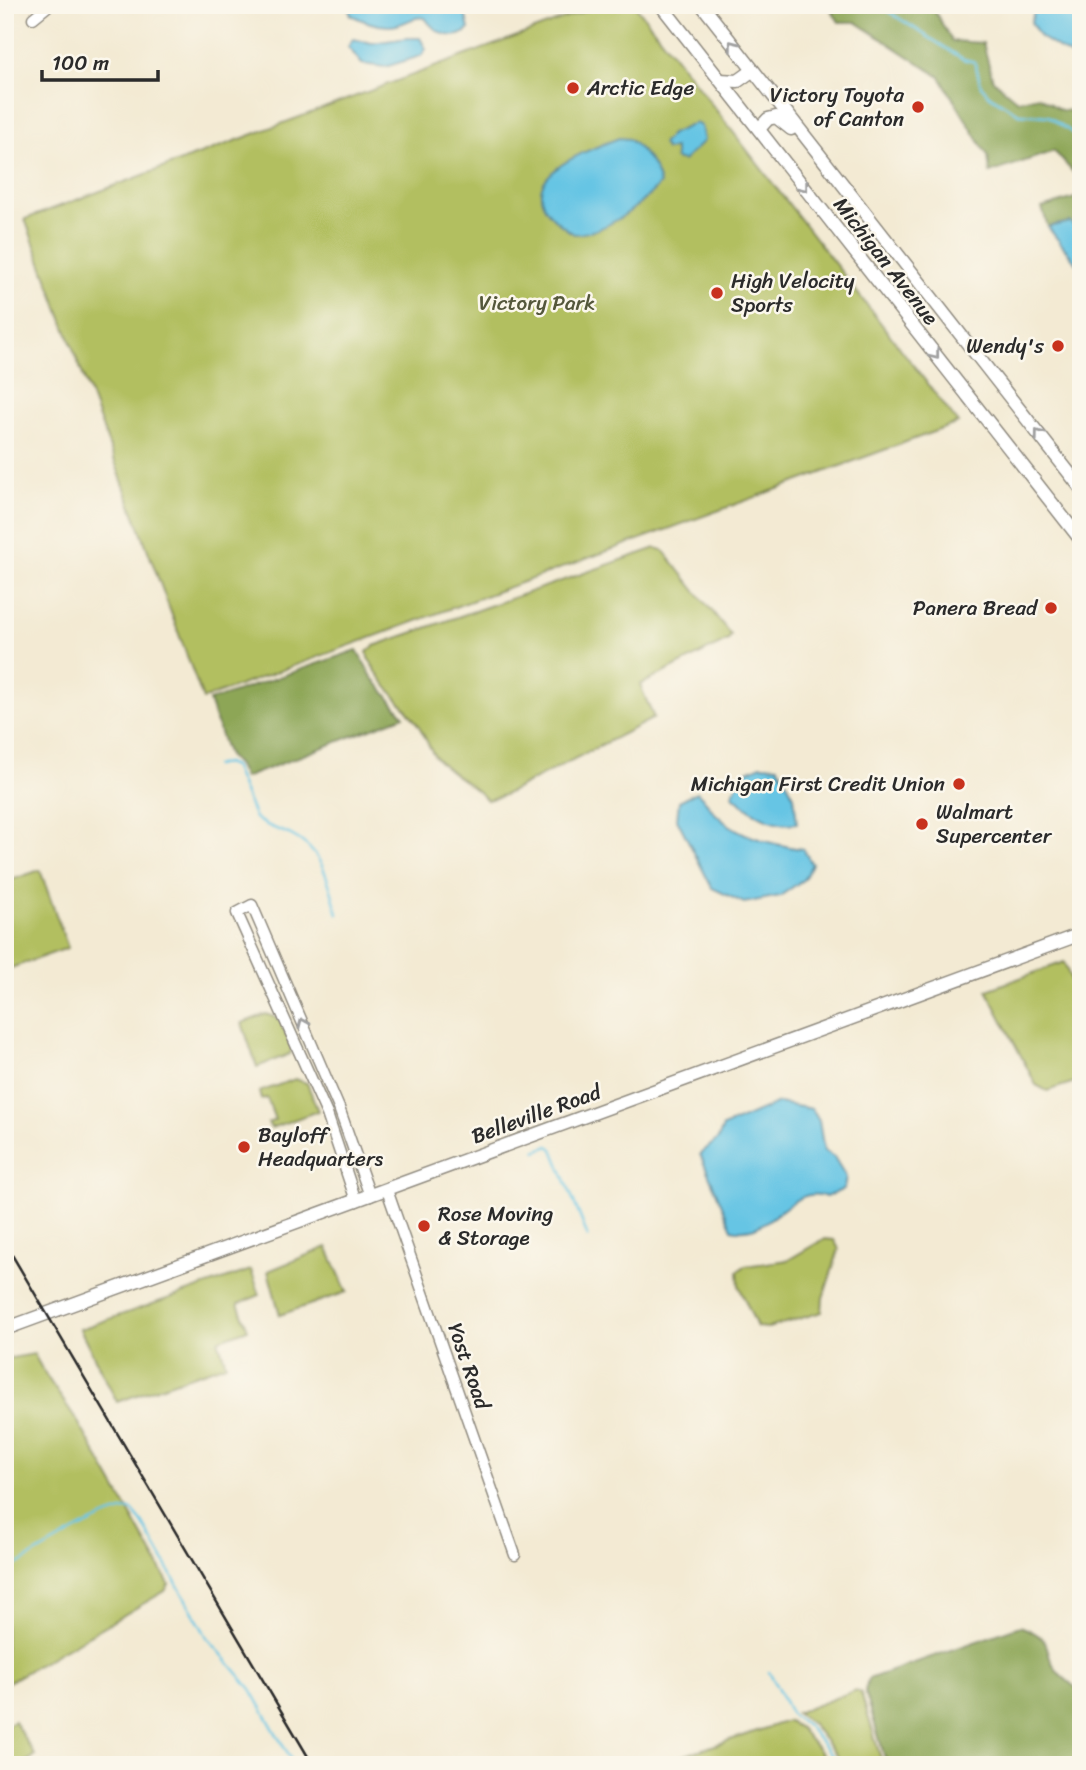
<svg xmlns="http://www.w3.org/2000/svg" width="1086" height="1770" font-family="Sriracha,sans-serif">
	<rect width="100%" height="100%" fill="#fbf7ec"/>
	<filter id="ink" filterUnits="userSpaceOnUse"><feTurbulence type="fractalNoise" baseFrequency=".0143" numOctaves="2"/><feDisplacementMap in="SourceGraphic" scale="14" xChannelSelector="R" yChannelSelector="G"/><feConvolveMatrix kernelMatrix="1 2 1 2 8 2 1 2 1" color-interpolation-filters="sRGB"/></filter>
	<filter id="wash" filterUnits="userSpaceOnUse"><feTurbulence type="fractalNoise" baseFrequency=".00686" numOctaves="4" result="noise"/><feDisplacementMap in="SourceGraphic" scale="28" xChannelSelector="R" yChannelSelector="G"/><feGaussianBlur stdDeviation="1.57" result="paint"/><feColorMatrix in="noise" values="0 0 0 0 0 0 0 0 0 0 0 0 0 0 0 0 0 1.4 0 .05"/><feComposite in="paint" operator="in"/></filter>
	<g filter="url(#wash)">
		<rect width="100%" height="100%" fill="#f3ead3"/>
		<g fill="#b2bf61" stroke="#6e7546" stroke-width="2">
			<path d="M601 5H635L958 423 203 699 25 219Z"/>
			<path d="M656 548 663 550 731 635 728 640 640 685 654 718 504 795 487 800C472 783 452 776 437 759 430 751 424 732 416 722 399 697 376 681 367 652L374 646Z"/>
			<path d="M40 870 68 948 5 970V882Z"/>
			<path d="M1064 962 1081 1007V1080L1047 1091 1036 1085 987 990Z"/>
			<path d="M266 1014 280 1019 292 1048 290 1054 257 1067 242 1023Z"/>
			<path d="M295 1079 307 1083 318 1111 271 1128 268 1123 275 1120 267 1098 261 1099 259 1092Z"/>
			<path d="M824 1239 834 1240 839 1249 823 1298 822 1312 768 1328 757 1327 739 1286 738 1271 745 1266 788 1260Z"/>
			<path d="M327 1247 347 1292 280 1315 268 1271Z"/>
			<path d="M251 1270 260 1295 238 1304 248 1329 218 1340 226 1364 117 1402 80 1329Z"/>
			<path d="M34 1354C46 1379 63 1399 78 1422 109 1476 139 1529 169 1584L165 1591 5 1684V1359Z"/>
			<path d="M856 1690 861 1693 883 1765H844L812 1724 796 1713Z"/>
			<path d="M14 1721 35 1756 21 1765H5V1727Z"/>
			<path d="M787 1721 800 1728 831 1765H655Z"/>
		</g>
		<g fill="#8da657" stroke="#5c6841" stroke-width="2">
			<path d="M828 5H931L952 41 983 43 993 80 1018 101 1038 96 1061 110 1081 112V181L1054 151 990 173 988 156 940 77 856 22H839Z"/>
			<path d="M1081 196V233L1069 222 1048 227 1042 208Z"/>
			<path d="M357 650 372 677 404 716 244 778 237 764 228 756 209 701Z"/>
			<path d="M1020 1626C1059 1641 1040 1650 1058 1672 1064 1679 1073 1685 1080 1691L1081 1765H887L865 1691 868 1679Z"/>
		</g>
		<g fill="#66c5e4" stroke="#487888" stroke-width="2">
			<path d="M348 5H463L469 29C454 43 435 33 425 18 414 16 408 22 397 25 382 29 365 22 351 15Z"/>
			<path d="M1036 5 1081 7V62L1040 37 1031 22Z"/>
			<path d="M408 38H420L426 49 421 56 385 67 362 64 348 47 353 39 372 43Z"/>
			<path d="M695 123 701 126 704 141 683 161 675 159V148L666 150 662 144 671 134Z"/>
			<path d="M619 138 629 139C644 152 655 164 660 184 639 207 606 233 574 234 497 185 572 156 619 138Z"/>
			<path d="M1070 222 1081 233V269L1048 227Z"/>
			<path d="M761 765 778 766 794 796 797 823C771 827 751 812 732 795L743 773Z"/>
			<path d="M697 792C707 801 711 811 719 817 740 837 775 845 803 849L812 864 804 879 780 896 744 903 712 888 677 819 679 801Z"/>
			<path d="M778 1103 812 1109 819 1121 824 1151 834 1157 846 1177 844 1189 826 1197C790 1182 771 1240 732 1229L700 1154 718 1139 723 1127Z"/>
		</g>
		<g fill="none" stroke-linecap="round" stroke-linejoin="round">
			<g stroke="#66c5e4" stroke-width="2.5">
				<path d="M878 5 963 59 975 62 981 86 989 95 1019 114 1048 116 1081 139"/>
				<path d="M215 766 226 763 233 766 255 818C266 827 279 829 291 835 324 851 328 881 338 914"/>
				<path d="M536 1151 549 1146 553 1149 588 1237"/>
				<path d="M5 1572C29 1558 109 1507 132 1510L142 1522 207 1637 251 1689 294 1765"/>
				<path d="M769 1672 791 1715 807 1725 839 1765"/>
			</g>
		</g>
	</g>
	<g filter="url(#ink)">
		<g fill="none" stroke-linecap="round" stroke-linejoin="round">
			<defs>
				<g id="minor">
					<path d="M33 18 49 5"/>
					<path d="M387 1190 515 1555"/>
					<path d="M356 1201 327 1114 237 913 252 905 339 1108 370 1196"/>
				</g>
				<g id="major">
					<path d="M661 5 1081 540"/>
					<path d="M702 5 1081 488"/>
					<path d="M720 80 738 81 752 71"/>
					<path d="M759 129 768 119 776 117 791 129"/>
					<path d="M5 1329 1081 934"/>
				</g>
			</defs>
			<use href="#minor" stroke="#8f8a7f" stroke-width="13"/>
			<use href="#major" stroke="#8f8a7f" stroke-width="15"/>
			<use href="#minor" stroke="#fff" stroke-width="10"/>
			<use href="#major" stroke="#fff" stroke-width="12"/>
			<path stroke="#2b2b2b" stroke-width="2.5" d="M5 1243 313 1765"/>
		</g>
		<defs><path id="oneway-chevron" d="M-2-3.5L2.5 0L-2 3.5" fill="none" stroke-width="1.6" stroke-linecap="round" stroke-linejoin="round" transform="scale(1.75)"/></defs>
		<g stroke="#a0a0a0">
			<use href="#oneway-chevron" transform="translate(733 45) rotate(-128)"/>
			<use href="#oneway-chevron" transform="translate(804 187) rotate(52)"/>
			<use href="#oneway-chevron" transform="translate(935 355) rotate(52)"/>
			<use href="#oneway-chevron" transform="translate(1039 434) rotate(-127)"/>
			<use href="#oneway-chevron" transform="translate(303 1023) rotate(-113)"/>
		</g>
	</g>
	<g fill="#c8321e" stroke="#fbf7ec" stroke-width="2.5">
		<circle cx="573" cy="88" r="7"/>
		<circle cx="918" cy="107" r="7"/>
		<circle cx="717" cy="293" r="7"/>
		<circle cx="1058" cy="346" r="7"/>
		<circle cx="1051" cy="608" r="7"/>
		<circle cx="959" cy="784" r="7"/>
		<circle cx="922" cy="824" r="7"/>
		<circle cx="244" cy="1147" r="7"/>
		<circle cx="424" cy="1226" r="7"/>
	</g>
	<g text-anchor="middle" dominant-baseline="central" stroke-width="5" stroke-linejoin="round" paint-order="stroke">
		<g font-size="21" fill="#2b2b2b" stroke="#fbf7ec" text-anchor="start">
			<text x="587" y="88">Arctic Edge</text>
			<text x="904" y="95" text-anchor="end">Victory Toyota<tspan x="904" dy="24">of Canton</tspan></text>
			<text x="731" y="281">High Velocity<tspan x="731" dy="24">Sports</tspan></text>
			<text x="1044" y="346" text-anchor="end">Wendy's</text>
			<text x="1037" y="608" text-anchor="end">Panera Bread</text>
			<text x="945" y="784" text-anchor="end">Michigan First Credit Union</text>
			<text x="936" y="812">Walmart<tspan x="936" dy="24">Supercenter</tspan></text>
			<text x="258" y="1135">Bayloff<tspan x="258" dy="24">Headquarters</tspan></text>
			<text x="438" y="1214">Rose Moving<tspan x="438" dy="24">&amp; Storage</tspan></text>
		</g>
		<g font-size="21" fill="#2b2b2b" stroke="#fbf7ec">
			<text transform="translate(886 261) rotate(52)">Michigan Avenue</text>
			<text transform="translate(536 1114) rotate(-20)">Belleville Road</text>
			<text transform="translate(469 1366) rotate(71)">Yost Road</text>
		</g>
		<g font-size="21" fill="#54573b" stroke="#fbf7ec">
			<text x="537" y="303">Victory Park</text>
		</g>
	</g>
	<rect width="1086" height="1770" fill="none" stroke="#fbf7ec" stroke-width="28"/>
	<path d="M42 70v10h116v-10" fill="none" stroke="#2b2b2b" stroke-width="3.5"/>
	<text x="52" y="70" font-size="21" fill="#2b2b2b" stroke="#fbf7ec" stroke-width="5" paint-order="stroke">100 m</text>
</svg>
